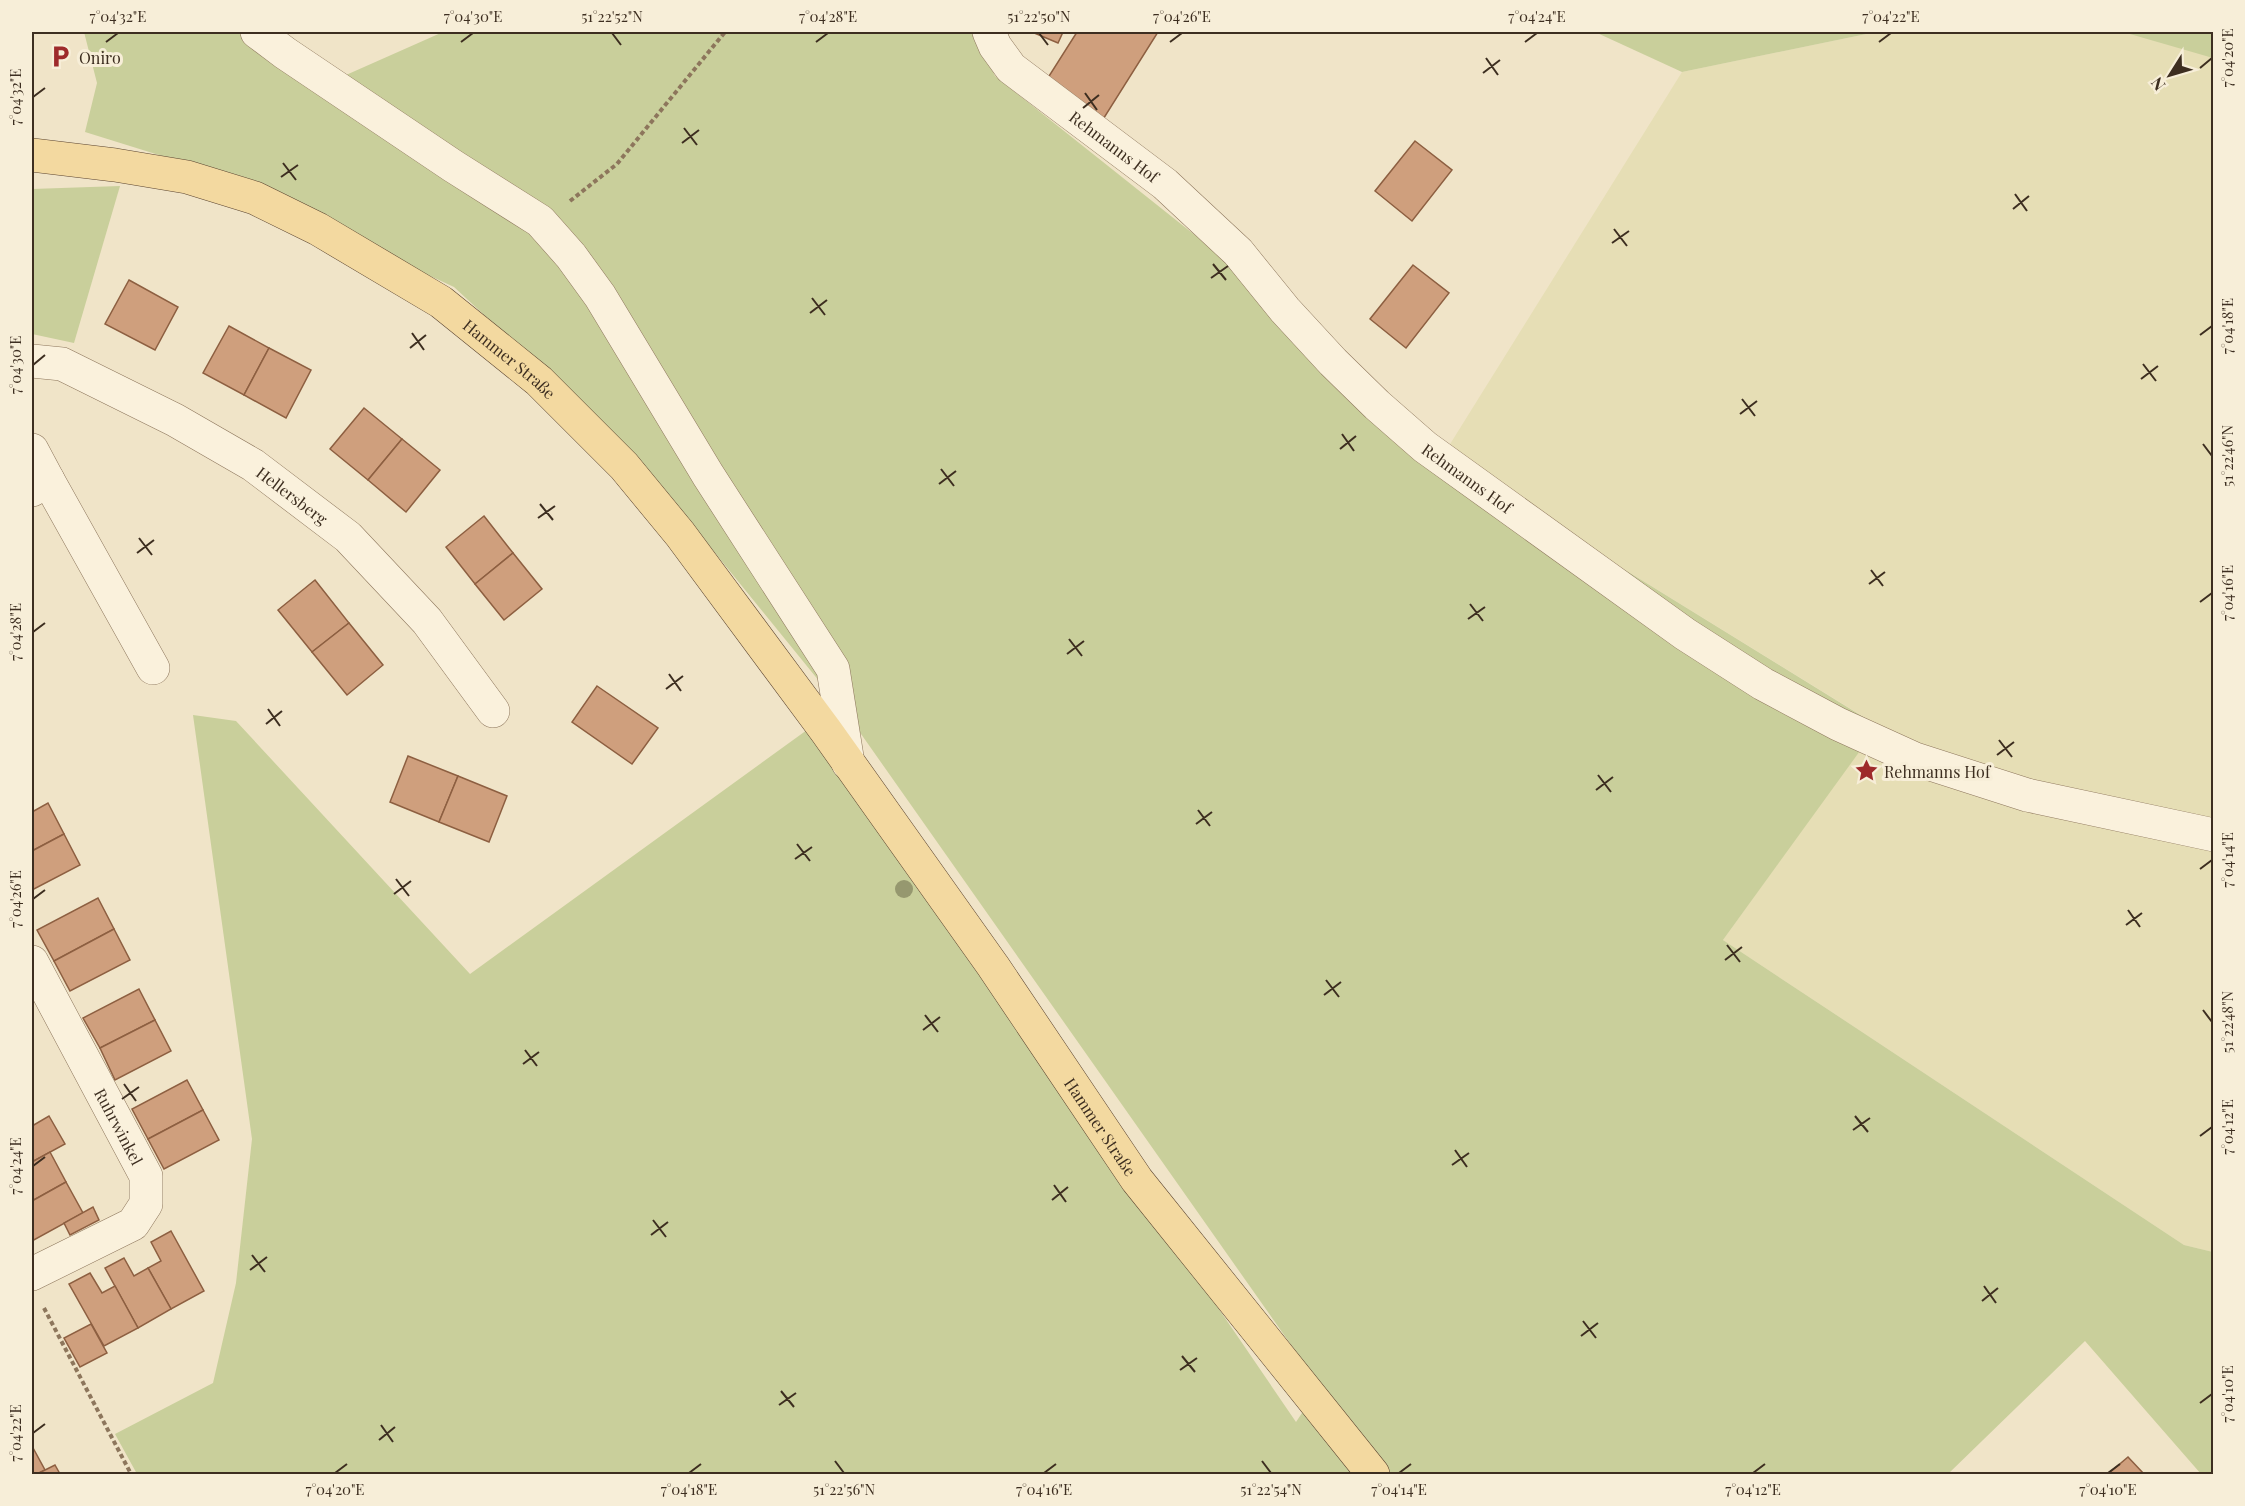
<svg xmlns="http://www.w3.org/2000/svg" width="2245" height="1506" font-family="'Playfair Display',serif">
	<rect width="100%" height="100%" fill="#f0e4c8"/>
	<path fill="#e6deb5" d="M1876 32H2126L2213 57V1252L2184 1245 1723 940 1877 725 1442 457 1682 72Z"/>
	<g fill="#c9cf9b">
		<path d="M84 32H284L346 75 443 32H974L995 76 1235 267 1442 457 1878 726 1723 940 2184 1245 2213 1252V1474H2201L2085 1341 1948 1474H137L115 1434 213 1383 236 1283 252 1139 193 715 236 721 470 974 818 722 1296 1422 1320 1386 854 724 638 458 454 287 191 165 85 132 97 83Z"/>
		<path d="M1595 32H1876L1682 72Z"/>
		<path d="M2123 32H2213V58Z"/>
		<path d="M120 186 74 343 32 334V189Z"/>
	</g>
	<g fill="#cf9f7d" stroke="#8d5f41" stroke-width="1.5">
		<path d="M1032 32H1063L1058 43Z"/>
		<path d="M1077 32H1158L1102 121 1044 84Z"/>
		<path d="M1415 141 1452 170 1412 221 1375 191Z"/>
		<path d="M1413 265 1449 293 1406 348 1370 319Z"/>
		<path d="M129 280 178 307 155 350 105 324Z"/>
		<path d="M229 326 269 348 244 395 203 373Z"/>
		<path d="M269 348 311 370 286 418 244 395Z"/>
		<path d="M364 408 402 439 368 480 330 449Z"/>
		<path d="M402 439 440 470 406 512 368 480Z"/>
		<path d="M484 516 513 553 475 584 446 547Z"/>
		<path d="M513 553 542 589 504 620 475 584Z"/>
		<path d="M315 580 349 623 312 652 278 610Z"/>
		<path d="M349 623 383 665 347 695 312 652Z"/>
		<path d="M597 686 658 728 632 764 572 722Z"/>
		<path d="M408 756 458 776 439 822 390 802Z"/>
		<path d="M458 776 507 796 489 842 439 822Z"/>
		<path d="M48 803 64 834 32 851V812Z"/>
		<path d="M64 834 80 865 32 890V851Z"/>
		<path d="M98 898 114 929 54 961 37 930Z"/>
		<path d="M114 929 130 960 70 991 54 961Z"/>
		<path d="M139 989 155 1020 100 1048 83 1018Z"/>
		<path d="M155 1020 171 1051 115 1080 100 1048Z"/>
		<path d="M187 1080 203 1110 148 1139 132 1109Z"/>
		<path d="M203 1110 219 1140 164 1169 148 1139Z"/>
		<path d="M49 1116 65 1144 32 1162V1126Z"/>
		<path d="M50 1152 66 1182 32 1201V1162Z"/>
		<path d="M66 1182 83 1213 32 1241V1201Z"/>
		<path d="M93 1207 99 1220 70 1235 64 1223Z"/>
		<path d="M171 1231 204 1291 171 1309 148 1268 161 1261 151 1242Z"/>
		<path d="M124 1258 134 1276 148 1268 171 1309 138 1328 105 1268Z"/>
		<path d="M90 1273 102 1293 115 1286 138 1328 104 1346 69 1284Z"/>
		<path d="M91 1324 107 1353 80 1367 64 1338Z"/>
		<path d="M32 1446 45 1470 37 1474H32Z"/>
		<path d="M2128 1457 2144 1474H2108Z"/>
		<path d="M55 1465 60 1474H37Z"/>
	</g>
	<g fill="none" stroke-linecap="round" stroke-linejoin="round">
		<defs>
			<g id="minor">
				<path d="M257 32 285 53 453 166 540 221 571 256 600 296 708 475 833 669 848 763"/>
				<path id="s1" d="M989 32 995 46 1011 68 1165 184 1238 252 1285 310 1333 362 1377 405 1425 447 1685 634 1763 684 1838 724 1915 759 2027 795 2214 835"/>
				<path id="s2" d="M32 361 62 364 175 420 253 465 348 537 427 621 493 711"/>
				<path d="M32 450 48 480"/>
				<path d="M32 490 48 480 153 668"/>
				<path id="s3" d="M32 962 146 1176V1204L133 1224 32 1274"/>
			</g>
			<g id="major">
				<path id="s4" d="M32 155 115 165 187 177 255 198 318 229 441 302 539 381 624 466 680 534 826 731 993 966 1137 1180 1373 1474"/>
			</g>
		</defs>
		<use href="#minor" stroke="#8d765c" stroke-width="34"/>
		<use href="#major" stroke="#5b4430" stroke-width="34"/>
		<g stroke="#8d765c" stroke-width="4" stroke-dasharray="4.5 3" stroke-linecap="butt">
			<path d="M570 201 617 164 725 32"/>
			<path d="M44 1308 131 1474"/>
		</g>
		<use href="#minor" stroke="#faf1dc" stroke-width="33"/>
		<use href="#major" stroke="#f3d9a0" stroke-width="33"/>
	</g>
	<circle fill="#96986f" cx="904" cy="889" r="9"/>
	<path fill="none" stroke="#3d2e20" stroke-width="2" d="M612 33 621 45M1039 33 1048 45M106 42 118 33M461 42 473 33M816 42 828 33M1170 42 1182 33M1525 42 1537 33M1879 42 1891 33M1486 58 1498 75M2200 68 2212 58M1483 73 1500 60M1085 93 1097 110M33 97 45 88M1083 108 1099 95M684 128 697 145M682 143 699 130M283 163 296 180M281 177 298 165M2015 194 2027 211M2013 209 2029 196M1614 229 1627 246M1612 243 1629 231M1213 264 1226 280M1211 278 1228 266M812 298 825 315M810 313 827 300M412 333 424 350M2200 335 2212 326M410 348 426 335M2143 364 2156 381M33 365 45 355M2141 379 2158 366M1742 399 1755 416M1740 414 1757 401M1342 434 1354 451M2203 444 2212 456M1340 449 1356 436M941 469 954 486M939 484 956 471M540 504 553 520M538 518 555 506M139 538 152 555M137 553 154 540M1871 570 1883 586M1869 584 1885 572M2200 602 2212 593M1470 604 1483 621M1468 619 1485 607M33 632 45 623M1069 639 1082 656M1067 654 1084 641M669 674 681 691M666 689 683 676M268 709 280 726M266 724 282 711M1999 740 2012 757M1997 755 2014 742M1598 775 1611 792M1596 790 1613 777M1198 810 1210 826M1196 824 1212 812M797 844 810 861M795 859 812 847M2200 869 2212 860M396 879 409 896M394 894 411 881M33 899 45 890M2128 910 2140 927M2126 925 2142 913M1727 945 1740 962M1725 960 1742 947M1326 980 1339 997M1324 995 1341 982M2203 1010 2212 1022M925 1015 938 1032M923 1030 940 1017M525 1050 537 1066M523 1064 539 1052M124 1084 136 1101M122 1099 139 1087M1855 1116 1868 1132M1853 1130 1870 1118M2200 1136 2212 1127M1455 1150 1467 1167M1452 1165 1469 1153M33 1166 45 1157M1054 1185 1066 1202M1052 1200 1068 1187M653 1220 666 1237M651 1235 668 1222M252 1255 265 1272M250 1270 267 1257M1984 1286 1996 1303M1982 1301 1998 1288M1583 1321 1596 1338M1581 1336 1598 1323M1182 1356 1195 1372M1180 1370 1197 1358M781 1391 794 1407M2200 1403 2212 1394M779 1405 796 1393M381 1425 393 1442M33 1433 45 1424M379 1440 395 1427M835 1461 844 1473M1262 1461 1271 1473M335 1473 347 1464M689 1473 701 1464M1044 1473 1056 1464M1399 1473 1411 1464M1753 1473 1765 1464M2108 1473 2120 1464"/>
	<defs>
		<symbol id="parking-bare" viewBox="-9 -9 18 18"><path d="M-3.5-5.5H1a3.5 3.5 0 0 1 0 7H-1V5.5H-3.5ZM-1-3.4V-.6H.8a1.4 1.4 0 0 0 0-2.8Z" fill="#9e2a2b" stroke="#f7eed8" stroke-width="2.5" paint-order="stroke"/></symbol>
		<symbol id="sight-bare" viewBox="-9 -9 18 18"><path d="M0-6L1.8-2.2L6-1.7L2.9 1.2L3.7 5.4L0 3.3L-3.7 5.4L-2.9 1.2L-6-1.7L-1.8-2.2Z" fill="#9e2a2b" stroke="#f7eed8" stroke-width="2.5" paint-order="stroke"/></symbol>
	</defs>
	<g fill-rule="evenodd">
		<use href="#parking-bare" x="44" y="40" width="33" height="33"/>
		<use href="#sight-bare" x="1850" y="754" width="33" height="33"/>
	</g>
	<g text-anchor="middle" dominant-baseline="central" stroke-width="6" stroke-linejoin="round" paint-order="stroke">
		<g font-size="16" fill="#3d2e20" stroke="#f7eed8" text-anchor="start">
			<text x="79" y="57">Oniro</text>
			<text x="1884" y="771">Rehmanns Hof</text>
		</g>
		<g font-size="16" fill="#3d2e20" stroke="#f7eed8">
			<text stroke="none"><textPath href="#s1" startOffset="172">Rehmanns Hof</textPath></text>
			<text stroke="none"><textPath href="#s4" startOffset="530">Hammer Straße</textPath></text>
			<text stroke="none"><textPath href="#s1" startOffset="658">Rehmanns Hof</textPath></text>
			<text stroke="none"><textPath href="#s2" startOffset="296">Hellersberg</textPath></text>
			<text stroke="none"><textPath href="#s3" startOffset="186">Ruhrwinkel</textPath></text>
			<text stroke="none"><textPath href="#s4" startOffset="1502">Hammer Straße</textPath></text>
		</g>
	</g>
	<rect width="2245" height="1506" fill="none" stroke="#f7eed8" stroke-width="66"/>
	<g transform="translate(2170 75) rotate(233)" stroke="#f7eed8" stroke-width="4.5" paint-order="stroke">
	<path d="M0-4.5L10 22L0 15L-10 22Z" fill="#3d2e20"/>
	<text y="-9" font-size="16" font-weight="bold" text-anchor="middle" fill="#3d2e20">N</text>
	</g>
	<rect x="33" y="33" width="2179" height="1440" fill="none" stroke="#3d2e20" stroke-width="2"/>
	<g font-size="15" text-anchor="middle" fill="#3d2e20">
		<text x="118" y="22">7°04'32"E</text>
		<text x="473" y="22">7°04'30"E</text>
		<text x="612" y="22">51°22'52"N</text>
		<text x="828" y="22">7°04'28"E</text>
		<text x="1039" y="22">51°22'50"N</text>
		<text x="1182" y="22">7°04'26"E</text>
		<text x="1537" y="22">7°04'24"E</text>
		<text x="1891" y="22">7°04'22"E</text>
		<text transform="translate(2228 58) rotate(-90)" y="5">7°04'20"E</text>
		<text transform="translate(16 97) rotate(-90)" y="5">7°04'32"E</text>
		<text transform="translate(2228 326) rotate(-90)" y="5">7°04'18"E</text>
		<text transform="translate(16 365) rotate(-90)" y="5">7°04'30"E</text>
		<text transform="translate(2228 456) rotate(-90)" y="5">51°22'46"N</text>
		<text transform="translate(2228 593) rotate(-90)" y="5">7°04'16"E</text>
		<text transform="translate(16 632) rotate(-90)" y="5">7°04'28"E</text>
		<text transform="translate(2228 860) rotate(-90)" y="5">7°04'14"E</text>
		<text transform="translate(16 899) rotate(-90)" y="5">7°04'26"E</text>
		<text transform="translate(2228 1022) rotate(-90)" y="5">51°22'48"N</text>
		<text transform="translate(2228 1127) rotate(-90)" y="5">7°04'12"E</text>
		<text transform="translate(16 1166) rotate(-90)" y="5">7°04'24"E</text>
		<text transform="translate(2228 1394) rotate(-90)" y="5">7°04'10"E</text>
		<text transform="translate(16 1433) rotate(-90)" y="5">7°04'22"E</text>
		<text x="335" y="1495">7°04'20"E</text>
		<text x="689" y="1495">7°04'18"E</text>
		<text x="844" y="1495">51°22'56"N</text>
		<text x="1044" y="1495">7°04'16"E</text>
		<text x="1271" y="1495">51°22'54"N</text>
		<text x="1399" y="1495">7°04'14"E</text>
		<text x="1753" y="1495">7°04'12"E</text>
		<text x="2108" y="1495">7°04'10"E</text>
	</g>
</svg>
